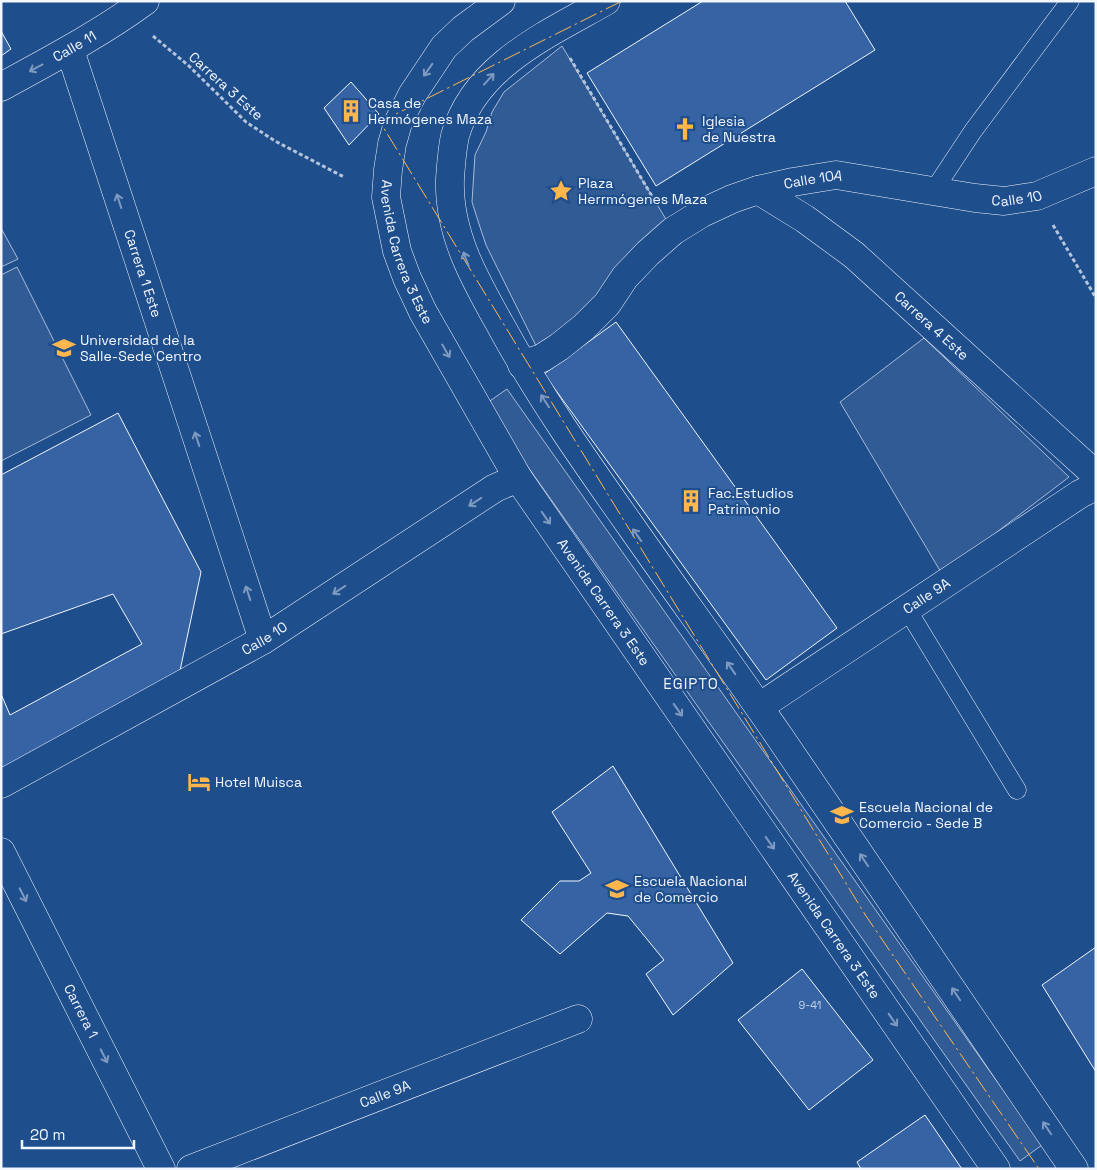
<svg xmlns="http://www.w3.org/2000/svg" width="1097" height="1170" font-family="'Space Grotesk',sans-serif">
	<rect width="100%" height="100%" fill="#1f4e8c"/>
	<g fill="#305b95" stroke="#a8bbd7">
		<path d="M562 46 673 231 542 358 486 245 479 224 472 202 475 155 486 132 492 112 504 92Z"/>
		<path d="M1 228 18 259 1 267Z"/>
		<path d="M17 267 91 415 1 461V275Z"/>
		<path d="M924 338 1069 477 942 574 840 402Z"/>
		<path d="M507 389 1042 1145 1020 1161 484 405Z"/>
	</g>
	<g fill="#3563a3" stroke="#f2f6ff">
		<path d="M703 1H845L875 50 656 186 587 73Z"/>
		<path d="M1 31 11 49 1 56Z"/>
		<path d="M351 82 379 114 349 145 324 108Z"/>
		<path d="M616 322 837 628 766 680 544 374Z"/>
		<path d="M118 413 201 572 178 680 1 771V694L10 715 142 644 113 594 1 634V475Z"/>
		<path d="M613 766 733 963 673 1015 646 974 664 960 628 916 607 913 560 954 521 920 560 881H579L591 873 552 812Z"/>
		<path d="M1096 947V1072L1042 985Z"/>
		<path d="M802 969 873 1060 809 1110 738 1020Z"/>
		<path d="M925 1115 962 1169H861L857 1162Z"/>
	</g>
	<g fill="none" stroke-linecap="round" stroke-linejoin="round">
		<defs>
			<g id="service">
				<path d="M934 190 973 131 1070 1"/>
				<path d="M907 609 1017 790"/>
			</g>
			<g id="minor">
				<path id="s1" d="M70 50 263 640"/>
				<path id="s2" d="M1 87C50 60 100 34 145 1"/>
				<path id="s3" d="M758 190 805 219 854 255 1096 475"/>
				<path id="s4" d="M522 365 542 358 559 347 584 327 607 304 625 277 648 253 673 231 702 213 732 199 758 190 793 182 836 175 975 198 1004 201 1037 196 1096 171"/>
				<path id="s5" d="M759 707 1080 494 1096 486"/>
				<path id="s6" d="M1 784 263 640 495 488 518 478"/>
				<path id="s7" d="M1 852 161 1169"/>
				<path id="s8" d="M191 1169 578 1019"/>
			</g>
			<g id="primary">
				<path id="s9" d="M501 1 463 29 444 47 412 95 398 123 392 144 388 170 386 197 397 251 407 278 423 312 518 478 996 1169"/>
				<path d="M606 1C548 34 474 66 455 136 452 149 451 165 450 179 448 233 475 280 501 326 539 396 584 460 630 525 679 595 730 665 779 736 878 879 976 1024 1074 1169"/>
			</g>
		</defs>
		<use href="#service" stroke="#f2f6ff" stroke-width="19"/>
		<use href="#minor" stroke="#f2f6ff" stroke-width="29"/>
		<use href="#primary" stroke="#f2f6ff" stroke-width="29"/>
		<g stroke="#b3c4dc" stroke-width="3" stroke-dasharray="4 2.5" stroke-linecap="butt">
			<path d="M153 36 189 66 246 122 275 141 344 177"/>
			<path d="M570 58 656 203"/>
			<path d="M1053 225 1096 298"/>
		</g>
		<use href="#service" stroke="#1f4e8c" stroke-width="18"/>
		<use href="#minor" stroke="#1f4e8c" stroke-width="28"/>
		<use href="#primary" stroke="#1f4e8c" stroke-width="28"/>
		<path stroke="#ffb74d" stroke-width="1" stroke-dasharray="18 4 2.5 4" stroke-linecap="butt" d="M622 1 380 122 866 916 1039 1169"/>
	</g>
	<defs><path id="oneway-shaft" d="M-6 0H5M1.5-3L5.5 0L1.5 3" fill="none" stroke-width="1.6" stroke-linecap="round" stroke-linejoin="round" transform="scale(1.25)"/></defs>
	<g stroke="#7e9ac0">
		<use href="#oneway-shaft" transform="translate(36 68) rotate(152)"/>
		<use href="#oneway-shaft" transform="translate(428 70) rotate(125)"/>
		<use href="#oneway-shaft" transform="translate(489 79) rotate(-48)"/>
		<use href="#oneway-shaft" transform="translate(119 201) rotate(-108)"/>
		<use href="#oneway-shaft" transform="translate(466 259) rotate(-111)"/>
		<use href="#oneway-shaft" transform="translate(446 351) rotate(60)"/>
		<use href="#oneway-shaft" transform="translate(545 401) rotate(-123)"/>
		<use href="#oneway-shaft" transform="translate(197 439) rotate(-108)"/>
		<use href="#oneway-shaft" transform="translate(475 502) rotate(147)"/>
		<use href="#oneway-shaft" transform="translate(546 518) rotate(55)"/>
		<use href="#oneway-shaft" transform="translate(637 535) rotate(-125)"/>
		<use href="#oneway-shaft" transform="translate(339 590) rotate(147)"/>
		<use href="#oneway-shaft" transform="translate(248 593) rotate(-108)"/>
		<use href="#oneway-shaft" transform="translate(731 668) rotate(-125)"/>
		<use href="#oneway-shaft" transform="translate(678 710) rotate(55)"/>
		<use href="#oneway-shaft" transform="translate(770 843) rotate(55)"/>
		<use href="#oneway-shaft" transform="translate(864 860) rotate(-124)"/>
		<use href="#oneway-shaft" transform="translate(23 895) rotate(63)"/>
		<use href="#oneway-shaft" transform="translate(956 994) rotate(-124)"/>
		<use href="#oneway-shaft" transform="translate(893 1020) rotate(55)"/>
		<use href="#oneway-shaft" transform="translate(104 1056) rotate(63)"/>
		<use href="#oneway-shaft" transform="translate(1047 1128) rotate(-124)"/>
	</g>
	<defs>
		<symbol id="building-bare" viewBox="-9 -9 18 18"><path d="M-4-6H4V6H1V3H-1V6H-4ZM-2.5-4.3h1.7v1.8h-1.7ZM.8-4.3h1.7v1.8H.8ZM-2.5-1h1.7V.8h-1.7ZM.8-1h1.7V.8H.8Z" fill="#ffb74d" stroke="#1f4e8c" stroke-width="2.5" paint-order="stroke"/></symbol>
		<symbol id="church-bare" viewBox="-9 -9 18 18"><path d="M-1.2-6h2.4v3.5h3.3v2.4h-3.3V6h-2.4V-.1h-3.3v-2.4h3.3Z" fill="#ffb74d" stroke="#1f4e8c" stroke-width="2.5" paint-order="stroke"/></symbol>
		<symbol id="sight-bare" viewBox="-9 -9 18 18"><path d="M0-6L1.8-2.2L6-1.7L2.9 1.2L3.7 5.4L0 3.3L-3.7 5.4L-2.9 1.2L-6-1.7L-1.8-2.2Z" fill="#ffb74d" stroke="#1f4e8c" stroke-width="2.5" paint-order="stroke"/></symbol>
		<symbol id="university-bare" viewBox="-9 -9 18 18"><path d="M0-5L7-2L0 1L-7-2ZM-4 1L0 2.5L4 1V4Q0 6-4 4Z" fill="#ffb74d" stroke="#1f4e8c" stroke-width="2.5" paint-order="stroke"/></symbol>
		<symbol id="hotel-bare" viewBox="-9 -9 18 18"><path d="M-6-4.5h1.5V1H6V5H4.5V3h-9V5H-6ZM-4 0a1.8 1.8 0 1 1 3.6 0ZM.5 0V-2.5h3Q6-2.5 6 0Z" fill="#ffb74d" stroke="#1f4e8c" stroke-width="2.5" paint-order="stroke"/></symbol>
		<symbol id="school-bare" viewBox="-9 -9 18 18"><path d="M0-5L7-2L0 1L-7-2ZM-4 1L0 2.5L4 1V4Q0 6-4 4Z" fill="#ffb74d" stroke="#1f4e8c" stroke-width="2.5" paint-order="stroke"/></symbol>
	</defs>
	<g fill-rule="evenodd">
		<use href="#building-bare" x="335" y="95" width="32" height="32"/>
		<use href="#church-bare" x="669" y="113" width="32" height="32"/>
		<use href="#sight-bare" x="545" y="175" width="32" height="32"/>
		<use href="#university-bare" x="48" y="332" width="32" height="32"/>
		<use href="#building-bare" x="675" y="485" width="32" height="32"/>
		<use href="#hotel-bare" x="183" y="766" width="32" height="32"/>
		<use href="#school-bare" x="826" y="799" width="32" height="32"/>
		<use href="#school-bare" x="601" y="873" width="32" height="32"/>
	</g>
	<g text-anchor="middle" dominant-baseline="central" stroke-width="4" stroke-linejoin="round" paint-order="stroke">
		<g font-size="11" fill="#c3d1e8">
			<text x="810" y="1005">9-41</text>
		</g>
		<g font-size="14" fill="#f2f6ff" stroke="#1f4e8c">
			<text stroke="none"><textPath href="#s2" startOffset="84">Calle 11</textPath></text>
			<text transform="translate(226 86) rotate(42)">Carrera 3 Este</text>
			<text stroke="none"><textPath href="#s4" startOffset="356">Calle 10A</textPath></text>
			<text stroke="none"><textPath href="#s4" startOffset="562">Calle 10</textPath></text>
			<text stroke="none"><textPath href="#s9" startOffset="296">Avenida Carrera 3 Este</textPath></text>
			<text stroke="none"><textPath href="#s1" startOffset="235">Carrera 1 Este</textPath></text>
			<text stroke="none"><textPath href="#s3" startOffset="221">Carrera 4 Este</textPath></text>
			<text stroke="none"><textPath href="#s5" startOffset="201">Calle 9A</textPath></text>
			<text stroke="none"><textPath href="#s9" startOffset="701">Avenida Carrera 3 Este</textPath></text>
			<text stroke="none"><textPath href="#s6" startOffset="301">Calle 10</textPath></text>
			<text stroke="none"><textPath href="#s9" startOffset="1106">Avenida Carrera 3 Este</textPath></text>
			<text stroke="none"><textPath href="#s7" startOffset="178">Carrera 1</textPath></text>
			<text stroke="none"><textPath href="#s8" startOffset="208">Calle 9A</textPath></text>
		</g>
		<g font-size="14" fill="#f2f6ff" stroke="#1f4e8c" text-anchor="start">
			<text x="368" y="103">Casa de<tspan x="368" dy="16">Hermógenes Maza</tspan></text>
			<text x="702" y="121">Iglesia<tspan x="702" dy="16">de Nuestra</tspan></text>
			<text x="578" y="183">Plaza<tspan x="578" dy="16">Herrmógenes Maza</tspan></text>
			<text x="80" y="340">Universidad de la<tspan x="80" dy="16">Salle-Sede Centro</tspan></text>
			<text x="708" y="493">Fac.Estudios<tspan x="708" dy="16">Patrimonio</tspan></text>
			<text x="215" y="782">Hotel Muisca</text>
			<text x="859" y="807">Escuela Nacional de<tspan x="859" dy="16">Comercio - Sede B</tspan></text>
			<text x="634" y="881">Escuela Nacional<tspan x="634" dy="16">de Comercio</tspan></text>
		</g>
		<g font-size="15" letter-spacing="1" fill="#f2f6ff" stroke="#1f4e8c">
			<text x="691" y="683">EGIPTO</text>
		</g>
	</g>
	<rect width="1097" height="1170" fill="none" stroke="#f2f6ff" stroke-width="5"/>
	<path d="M22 1140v8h112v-8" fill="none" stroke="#f2f6ff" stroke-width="2.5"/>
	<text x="30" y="1140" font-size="15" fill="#f2f6ff" stroke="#1f4e8c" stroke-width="4" paint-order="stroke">20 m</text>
</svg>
